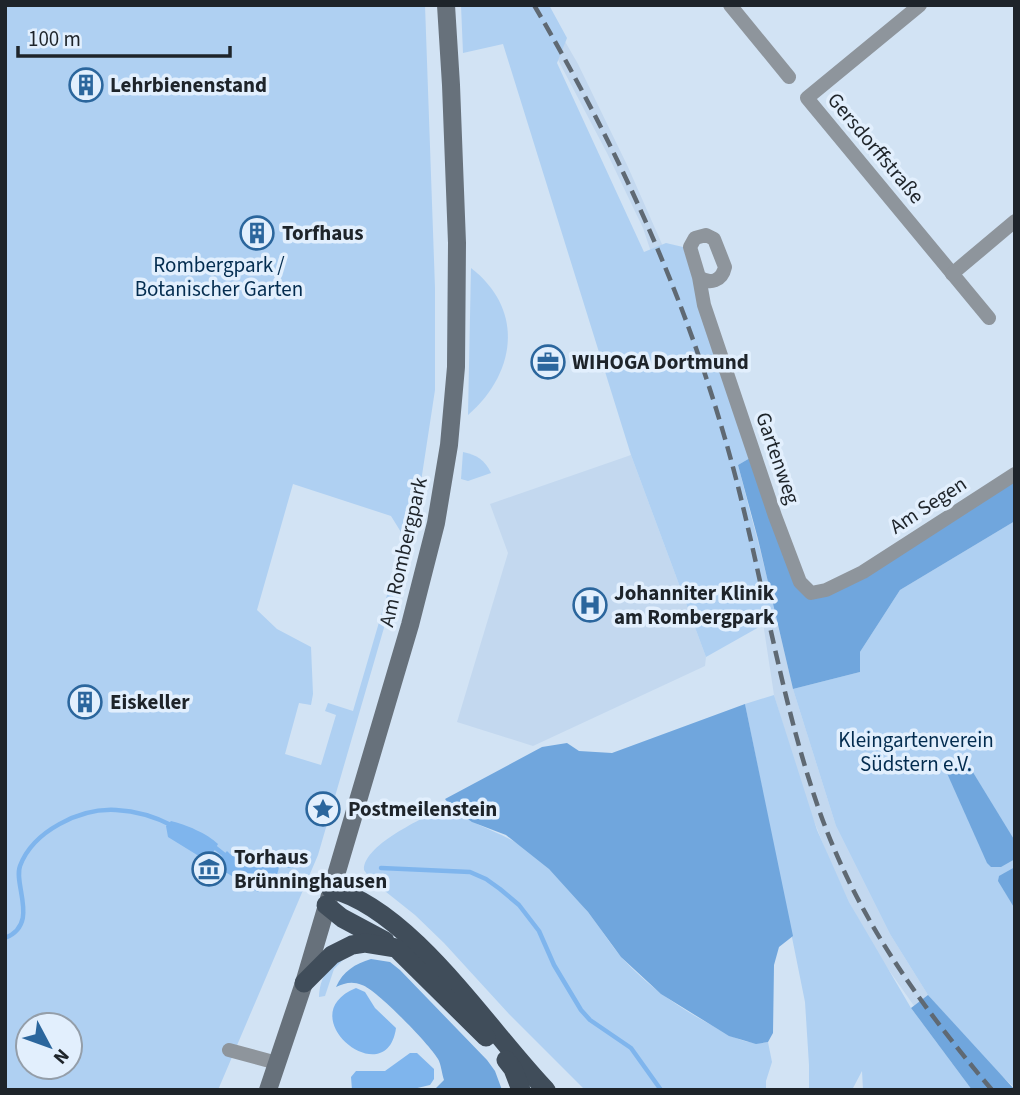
<svg xmlns="http://www.w3.org/2000/svg" width="1020" height="1095" font-family="'Source Sans 3',sans-serif">
	<rect width="100%" height="100%" fill="#d2e3f4"/>
	<g fill="#c3d8ef">
		<path d="M544 5 578 64 628 167 676 276 758 539 793 689 836 826 890 934 928 995 974 1060 926 1023 879 956 849 902 830 861 806 801 774 695 757 583 651 252 643 228 608 155 545 35Z"/>
		<path d="M631 455 706 657 705 666 533 746 457 722 508 553 490 504Z"/>
	</g>
	<g fill="#afd0f2" fill-rule="evenodd">
		<path d="M5 5H425L435 288V390L415 521 318 855 218 1090H5ZM293 484 391 516 404 537 353 711 328 703 325 711 336 715 321 765 285 754 299 703 311 705 313 694 311 647 277 629 257 610ZM28 1025H70V1067H28Z"/>
		<path d="M461 5H549L567 38 557 63 644 252 666 243 683 247 750 458 738 465 777 617 706 657 631 455 503 44 463 53Z"/>
		<path d="M471 268C525 310 516 373 468 415Z"/>
		<path d="M463 452C477 455 485 460 491 473L468 481 461 479Z"/>
		<path d="M1015 521V1088L993 1068 928 995 890 934 836 826 793 689 860 672V652L900 590Z"/>
		<path d="M774 695 817 830 849 902 911 1008 972 1090H863L862 1071 852 1090H809V1065L805 1002 745 704Z"/>
		<path d="M449 805C471 827 503 831 527 850 550 867 570 890 587 911 600 927 610 944 623 959 649 987 679 1008 713 1026 730 1036 747 1046 768 1042L772 1062 766 1081V1090H585L509 1014 444 943 415 915 371 880 364 870C363 844 428 816 449 805Z"/>
		<path d="M344 959 334 969 325 996 319 997C320 978 327 966 344 959Z"/>
	</g>
	<g fill="#70a6dd">
		<path d="M750 458 807 597 1015 480V521L900 590 860 652V672L793 689 758 539 738 465Z"/>
		<path d="M745 704 793 936 779 947 774 965 773 1033 768 1042 756 1044 729 1036 661 994 621 957 588 912 549 869 506 835 472 822 453 809 445 799 542 747 567 743 579 751 612 753Z"/>
		<path d="M963 756 1015 841V859L1001 867H991L987 863 946 771 949 764Z"/>
		<path d="M1015 867V909L998 881 999 876Z"/>
		<path d="M371 959 390 962 400 970 487 1060 495 1071 502 1090H434L444 1080C442 1074 441 1064 438 1059 430 1045 376 989 362 985 352 981 345 983 336 987 343 971 355 964 371 959Z"/>
		<path d="M928 995 1015 1090H972L911 1008Z"/>
	</g>
	<g fill="#7fb5ed">
		<path d="M171 821C185 824 208 834 218 844L213 853 206 855 202 858 168 837 166 826Z"/>
		<path d="M227 851C242 868 274 860 294 859L293 868 279 867C277 880 269 886 258 892L222 870 223 863 221 858Z"/>
		<path d="M356 988 365 992 375 1008 396 1028C387 1095 288 1016 356 988Z"/>
		<path d="M410 1053H417L434 1069V1079L430 1085 409 1090H352L351 1077 356 1071H385Z"/>
	</g>
	<g fill="none" stroke-linecap="round" stroke-linejoin="round">
		<g stroke="#7fb5ed" stroke-width="4.5">
			<path d="M212 845 227 857"/>
			<path d="M381 868 470 872 486 879 500 889 519 905 539 931 554 965 581 1010 590 1020 631 1048 661 1090"/>
			<path d="M5 938C40 924 13 885 20 866 33 831 80 808 116 810 136 811 156 817 173 826"/>
		</g>
		<g stroke="#8e959c" stroke-width="14">
			<path d="M730 5 789 77"/>
			<path d="M920 5 807 98 989 318"/>
			<path d="M952 274 1015 221"/>
			<path d="M699 277 690 247 695 238 706 235 714 239 725 267C722 281 710 285 699 277L704 305 775 516 800 582 811 593 826 590 863 572 1015 474"/>
			<path d="M229 1050 277 1063"/>
		</g>
		<path stroke="#67717b" stroke-width="18" d="M268 1090 304 983 410 625 436 523 449 445 456 367 457 243 451 85 446 5"/>
		<g stroke="#404d5a" stroke-width="19">
			<path d="M331 889C411 909 489 1031 546 1090"/>
			<path d="M326 905 342 918 385 941"/>
			<path d="M304 983 332 955 352 945 365 943 396 948 486 1037"/>
			<path d="M506 1060 513 1069 521 1090"/>
		</g>
		<path stroke="#5f6973" stroke-width="4.5" stroke-dasharray="14 7" stroke-linecap="butt" d="M534 5C612 138 677 277 721 425 758 547 774 674 814 795 851 909 915 999 992 1090"/>
	</g>
	<defs>
		<symbol id="building-ring" viewBox="-11 -11 22 22"><circle r="9.5" fill="#e2effd" stroke="#2b669d" stroke-width="1.5"/><path d="M-4-6H4V6H1V3H-1V6H-4ZM-2.5-4.3h1.7v1.8h-1.7ZM.8-4.3h1.7v1.8H.8ZM-2.5-1h1.7V.8h-1.7ZM.8-1h1.7V.8H.8Z" fill="#2b669d"/></symbol>
		<symbol id="office-ring" viewBox="-11 -11 22 22"><circle r="9.5" fill="#e2effd" stroke="#2b669d" stroke-width="1.5"/><path d="M-6-3h4V-5.5h4V-3h4V5H-6ZM-1-4.5V-3h2v-1.5ZM-6 0V1H6V0Z" fill="#2b669d"/></symbol>
		<symbol id="hospital-ring" viewBox="-11 -11 22 22"><circle r="9.5" fill="#e2effd" stroke="#2b669d" stroke-width="1.5"/><path d="M-5-5h3v3.5h4V-5h3V5h-3V1.5h-4V5h-3Z" fill="#2b669d"/></symbol>
		<symbol id="sight-ring" viewBox="-11 -11 22 22"><circle r="9.5" fill="#e2effd" stroke="#2b669d" stroke-width="1.5"/><path d="M0-6L1.8-2.2L6-1.7L2.9 1.2L3.7 5.4L0 3.3L-3.7 5.4L-2.9 1.2L-6-1.7L-1.8-2.2Z" fill="#2b669d"/></symbol>
		<symbol id="museum-ring" viewBox="-11 -11 22 22"><circle r="9.5" fill="#e2effd" stroke="#2b669d" stroke-width="1.5"/><path d="M0-6L6-3V-2H-6V-3ZM-5-1h2V3h-2ZM-1-1h2V3h-2ZM3-1h2V3H3ZM-6 4H6V6H-6Z" fill="#2b669d"/></symbol>
	</defs>
	<g fill-rule="evenodd">
		<use href="#building-ring" x="67" y="66" width="38" height="38"/>
		<use href="#building-ring" x="238" y="214" width="38" height="38"/>
		<use href="#office-ring" x="529" y="343" width="38" height="38"/>
		<use href="#hospital-ring" x="571" y="586" width="38" height="38"/>
		<use href="#building-ring" x="66" y="683" width="38" height="38"/>
		<use href="#sight-ring" x="304" y="790" width="38" height="38"/>
		<use href="#museum-ring" x="190" y="850" width="38" height="38"/>
	</g>
	<g text-anchor="middle" dominant-baseline="central" stroke-width="7" stroke-linejoin="round" paint-order="stroke">
		<g font-size="21" font-weight="bold" fill="#1e242a" stroke="#e2effd" text-anchor="start">
			<text x="110" y="85">Lehrbienenstand</text>
			<text x="282" y="233">Torfhaus</text>
			<text x="572" y="362">WIHOGA Dortmund</text>
			<text x="614" y="593">Johanniter Klinik<tspan x="614" dy="24">am Rombergpark</tspan></text>
			<text x="110" y="702">Eiskeller</text>
			<text x="348" y="809">Postmeilenstein</text>
			<text x="234" y="857">Torhaus<tspan x="234" dy="24">Brünninghausen</tspan></text>
		</g>
		<g font-size="21" fill="#1e242a" stroke="#e2effd">
			<text transform="translate(876 148) rotate(50)">Gersdorffstraße</text>
			<text transform="translate(778 458) rotate(71)">Gartenweg</text>
			<text transform="translate(928 505) rotate(-33)">Am Segen</text>
			<text transform="translate(403 552) rotate(-77)">Am Rombergpark</text>
		</g>
		<g font-size="21" fill="#032c4f" stroke="#e2effd">
			<text x="219" y="265">Rombergpark /<tspan x="219" dy="24">Botanischer Garten</tspan></text>
			<text x="916" y="740">Kleingartenverein<tspan x="916" dy="24">Südstern e.V.</tspan></text>
		</g>
	</g>
	<rect width="1020" height="1095" fill="none" stroke="#1e242a" stroke-width="14"/>
	<g transform="translate(49 1046) rotate(131)"><circle r="33" fill="#e2effd" stroke="#949ea9" stroke-width="2"/>
	<path d="M0-5L12 26L0 18L-12 26Z" fill="#2b669d"/>
	<text y="-10" font-size="19" font-weight="bold" text-anchor="middle" fill="#1e242a">N</text>
	</g>
	<path d="M18 46v10h212v-10" fill="none" stroke="#1e242a" stroke-width="3.5"/>
	<text x="28" y="46" font-size="21" fill="#1e242a" stroke="#e2effd" stroke-width="5" paint-order="stroke">100 m</text>
</svg>
